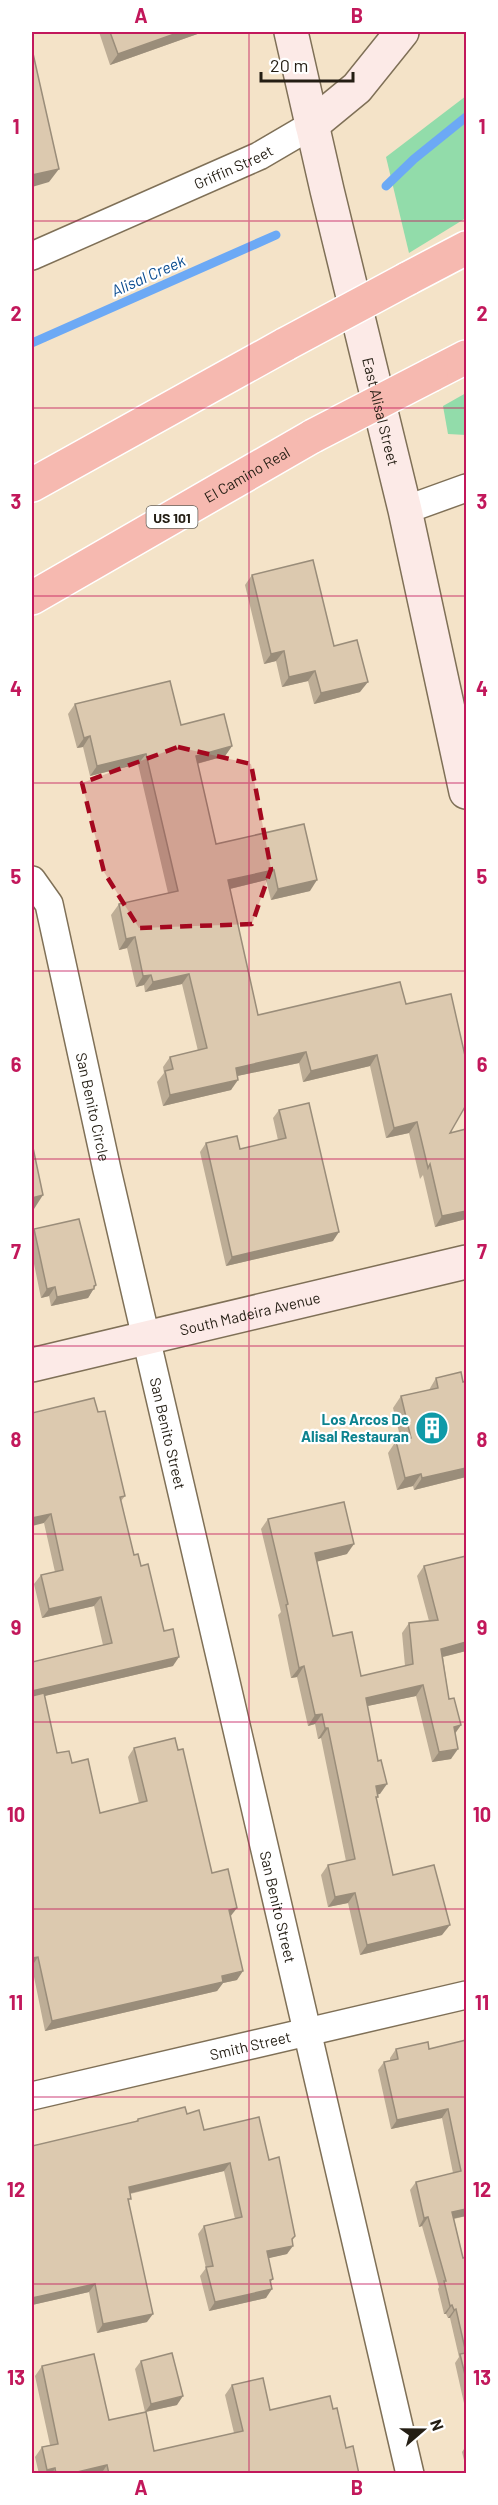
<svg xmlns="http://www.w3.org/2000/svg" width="498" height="2505" font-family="Barlow,sans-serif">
	<rect width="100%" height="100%" fill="#f4e3c8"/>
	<g fill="#92dcaa">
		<path d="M466 96V218L409 253 386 157Z"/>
		<path d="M466 393V435L448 434 443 406Z"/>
	</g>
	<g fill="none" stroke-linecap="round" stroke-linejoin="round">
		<g stroke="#6ca9f5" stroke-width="9">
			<path d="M386 186 414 159 466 117"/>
			<path d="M32 343 276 235"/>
		</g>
		<defs>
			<g id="street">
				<path id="s1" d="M32 256 259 156 312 125"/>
				<path d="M405 510 466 488"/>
				<path id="s2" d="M32 880 49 904 107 1170 410 2474"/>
				<path id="s3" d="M32 2096 466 1995"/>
			</g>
			<g id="secondary">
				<path id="s4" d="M291 32 327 190 405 510 466 792"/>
				<path d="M312 125 357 88 402 32"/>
				<path id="s5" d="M32 1365 466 1262"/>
			</g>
			<g id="highway">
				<path d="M407 279 466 248"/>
				<path d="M431 375 466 357"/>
				<path d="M32 485 286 344"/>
				<path id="s6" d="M32 598 313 436"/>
			</g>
		</defs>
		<use href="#street" stroke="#7f7057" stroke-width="30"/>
		<use href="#secondary" stroke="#7f7057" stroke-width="36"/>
		<use href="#highway" stroke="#fff" stroke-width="36"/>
		<use href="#street" stroke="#fff" stroke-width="27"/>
		<use href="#secondary" stroke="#fceae7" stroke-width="33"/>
		<use href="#highway" stroke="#f6b9b0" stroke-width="33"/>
		<defs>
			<g id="highway-bridge">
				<path d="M286 344 407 279"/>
				<path d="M313 436 431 375"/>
			</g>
		</defs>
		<use href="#highway-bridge" stroke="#fff" stroke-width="36" stroke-linecap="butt"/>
		<use href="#highway-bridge" stroke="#f6b9b0" stroke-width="33"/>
	</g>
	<g fill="#bdad96">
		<path d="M99 32H203L110 65Z"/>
		<path d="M252 575 334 646 360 692 314 704 308 681 282 687 276 661 264 664 245 585Z"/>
		<path d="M75 704 181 725 232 746 225 756 197 764 216 844 304 824 310 891 271 900 266 880 230 889 258 1015 406 1004 450 1133 466 1219 435 1227 423 1175 420 1179 409 1133 386 1138 370 1066 303 1082 299 1063 237 1076 231 1090 163 1106 157 1082 164 1073 163 1067 170 1057 198 1051 182 984 145 992 144 985 136 987 127 948 119 950 111 915 119 904 168 893 138 764 90 776 83 747 77 748 68 714Z"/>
		<path d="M279 1110 333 1241 226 1266 200 1152 206 1143 240 1149 278 1140 273 1118Z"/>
		<path d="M34 1229 94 1288 88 1298 51 1306 49 1296 41 1298 32 1254V1232Z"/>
		<path d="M436 1378 463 1382 466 1381V1477L414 1490 413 1486 397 1490 388 1453 396 1441 401 1440 393 1408 401 1396 429 1390Z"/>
		<path d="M98 1412 125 1496 121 1501 134 1555 141 1566 173 1666 44 1696 57 1753 72 1763 100 1813 139 1803 128 1757 134 1748 212 1873 231 1917 237 1980 223 1983 217 1991 45 2031 32 1967V1662L103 1645 94 1606 42 1618 34 1584 41 1575 55 1572 44 1523Z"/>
		<path d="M268 1519 347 1554 317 1561 333 1636 361 1676 405 1666 402 1633 409 1623 429 1621 417 1576 424 1566 466 1556V1651L443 1657 449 1699 461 1725 455 1733 451 1759 432 1762 416 1696 367 1706 380 1794H378V1797L376 1800 393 1875 442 1935 360 1955 348 1903 328 1907 321 1875 328 1865 346 1861 321 1738 318 1739 315 1724 308 1726 297 1677 291 1678 278 1615 281 1612 261 1529Z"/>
		<path d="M466 2040V2216L454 2219 463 2258 466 2257V2412L455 2363 459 2357 450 2318H448L446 2314H444L438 2289 439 2287 422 2226 419 2227 410 2190 416 2182 453 2173 442 2118 391 2129 378 2070 384 2062 390 2061V2058L396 2049H429Z"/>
		<path d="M187 2114 204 2130 269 2160 295 2236 292 2241 287 2254 268 2258 273 2279 270 2283 266 2298 209 2311 200 2276 206 2268 198 2234 204 2226 235 2219 224 2171 130 2194 129 2202 147 2322 97 2333 89 2292 32 2305V2146L135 2122 138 2119Z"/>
		<path d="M141 2361 177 2405 146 2412 154 2451 234 2433 225 2395 232 2385 270 2410 333 2409 346 2448 359 2474H39L35 2457 42 2447 50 2445 35 2376 42 2366 109 2420 145 2412 135 2369Z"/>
		<path d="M466 2446V2468L462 2452Z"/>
	</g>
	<g fill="#9a8d7a">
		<path d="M180 32H203L110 65 118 54Z"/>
		<path d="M59 169 49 182 32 187V175Z"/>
		<path d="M284 651 276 661 264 664 271 654Z"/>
		<path d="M315 671 308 681 282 687 289 677Z"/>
		<path d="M368 682 360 692 314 704 321 693Z"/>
		<path d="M90 736 83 747 77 748 84 738Z"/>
		<path d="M232 746 225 756 188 766 196 756Z"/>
		<path d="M146 754 138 764 90 776 97 766Z"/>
		<path d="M274 870 266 880 221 891 228 880Z"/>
		<path d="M317 880 310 891 271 900 278 889Z"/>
		<path d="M135 937 127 948 119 950 126 939Z"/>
		<path d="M189 974 182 984 145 992 153 982Z"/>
		<path d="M151 975 144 985 136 987 143 976Z"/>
		<path d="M306 1052 299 1063 228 1078 236 1068Z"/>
		<path d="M377 1055 370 1066 303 1082 311 1071Z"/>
		<path d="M238 1080 231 1090 163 1106 170 1095Z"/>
		<path d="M417 1122 409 1133 386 1138 394 1128Z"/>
		<path d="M43 1195 34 1209H32V1198Z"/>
		<path d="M466 1211V1219L435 1227 442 1216Z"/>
		<path d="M339 1232 333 1241 226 1266 232 1257Z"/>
		<path d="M96 1285 88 1298 51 1306 57 1297Z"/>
		<path d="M55 1287 49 1296 41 1298 47 1289Z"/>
		<path d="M466 1468V1477L414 1490 422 1478Z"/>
		<path d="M421 1474 413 1486 397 1490 405 1478Z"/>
		<path d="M51 1514 44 1523 32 1526V1518Z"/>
		<path d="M354 1544 347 1554 308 1564 315 1553Z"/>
		<path d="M101 1597 94 1606 42 1618 49 1609Z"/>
		<path d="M466 1642V1651L434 1659 441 1649Z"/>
		<path d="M179 1657 173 1666 32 1699V1691Z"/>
		<path d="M304 1666 297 1677 291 1678 299 1668Z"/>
		<path d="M423 1685 416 1696 358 1708 366 1698Z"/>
		<path d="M322 1714 315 1724 308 1726 315 1715Z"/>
		<path d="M461 1725 454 1735V1727Z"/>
		<path d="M325 1728H328L321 1738 318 1739Z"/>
		<path d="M458 1749 451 1759 432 1762 439 1752Z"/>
		<path d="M387 1784 380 1794 369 1796 376 1786Z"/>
		<path d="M355 1893 348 1903 328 1907 335 1897Z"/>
		<path d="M237 1908 230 1917 229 1910Z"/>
		<path d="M450 1925 442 1935 360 1955 367 1945Z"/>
		<path d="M38 1957 32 1966V1958Z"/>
		<path d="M243 1971 237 1980 223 1983 217 1991 45 2031 52 2021Z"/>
		<path d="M448 2109 442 2118 391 2129 397 2120Z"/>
		<path d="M230 2163 224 2171 123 2195 129 2187Z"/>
		<path d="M466 2209V2216L446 2220 452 2212Z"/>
		<path d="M428 2217 422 2226 419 2227 424 2218Z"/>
		<path d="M293 2246 287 2254 261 2260 267 2251Z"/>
		<path d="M95 2284 89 2292 32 2305V2298Z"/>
		<path d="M272 2289 266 2298 209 2311 215 2302Z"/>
		<path d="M452 2305 446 2314H444L450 2306Z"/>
		<path d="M456 2309 450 2318H448L454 2310Z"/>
		<path d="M153 2314 147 2322 97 2333 103 2324Z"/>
		<path d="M183 2396 177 2405 145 2412 151 2404Z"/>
		<path d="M107 2465 101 2474H69Z"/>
		<path d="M55 2468 52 2474H45L47 2470Z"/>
	</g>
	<g fill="#dcc9af" stroke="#9a8d7a" stroke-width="1.5">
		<path d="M110 32H180L118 54Z"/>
		<path d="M32 49 59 169 32 175Z"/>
		<path d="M313 560 334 646 357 640 368 682 321 693 315 671 289 677 284 651 271 654 252 575Z"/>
		<path d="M170 681 181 725 224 714 232 746 196 756 216 844 304 824 317 880 278 889 274 870 228 880 258 1015 400 982 406 1004 451 994 466 1060V1105L450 1133 466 1129V1211L442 1216 430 1164 428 1168 417 1122 394 1128 377 1055 311 1071 306 1052 236 1068 238 1080 170 1095 165 1071 173 1069 170 1057 207 1048 189 974 153 982 151 975 143 976 135 937 126 939 119 904 178 891 146 754 97 766 90 736 84 738 75 704Z"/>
		<path d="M309 1103 339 1232 232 1257 206 1143 237 1136 240 1149 286 1138 279 1110Z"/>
		<path d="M32 1143 43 1195 32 1198Z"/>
		<path d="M79 1219 96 1285 94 1286V1289L57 1297 55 1287 47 1289 34 1229Z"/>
		<path d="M461 1372 463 1382 466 1381V1468L422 1478 421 1474 405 1478 396 1441 411 1438 401 1396 438 1388 436 1378Z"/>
		<path d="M94 1398 98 1412 105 1411 125 1496 120 1497 134 1555 138 1554 141 1566 148 1564 164 1631 173 1629 179 1657 32 1691V1662L112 1643 101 1597 49 1609 41 1575 63 1570 51 1514 32 1518V1413Z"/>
		<path d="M344 1502 354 1544 315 1553 333 1636 352 1632 361 1676 413 1664 409 1623 438 1620 424 1566 466 1556V1642L441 1649 449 1699 454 1698 461 1725 454 1727 458 1749 439 1752 423 1685 366 1698 378 1761 381 1760 387 1784 376 1786 378 1797H376L393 1875 434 1865 450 1925 367 1945 355 1893 335 1897 328 1865 355 1859 328 1728H325L322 1714 315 1715 304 1666 299 1668 286 1605 288 1604 268 1519Z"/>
		<path d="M44 1693 57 1753 69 1751 72 1763 88 1759 100 1813 147 1801 134 1748 175 1738 178 1750 183 1749 212 1873 228 1869 237 1908 229 1910 243 1971 222 1976 223 1982 52 2021 38 1957 32 1958V1696Z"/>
		<path d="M466 2040V2209L452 2212 463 2258 466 2257V2379L460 2354 466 2353 456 2309 454 2310 452 2305 450 2306 444 2281H446L428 2217 424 2218 416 2182 461 2171 448 2109 397 2120 384 2062 398 2059 396 2049 428 2042 429 2049Z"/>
		<path d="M185 2107 187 2114 199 2110 204 2130 259 2117 269 2160 279 2157 295 2236 292 2239 293 2246 267 2251 273 2279 270 2280 272 2289 215 2302 206 2267 213 2266 204 2226 242 2217 230 2163 129 2187 131 2199H128L153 2314 103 2324 95 2284 32 2298V2146L138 2121V2119Z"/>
		<path d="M172 2353 183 2396 151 2404 141 2361Z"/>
		<path d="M94 2354 109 2420 146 2412 154 2451 243 2431 232 2385 263 2378 270 2410 330 2396 333 2409 337 2408 346 2448 353 2446 359 2474H109L107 2465 69 2474H56L55 2468 47 2470 42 2447 58 2444 42 2366Z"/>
	</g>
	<path fill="#a4081f" fill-opacity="0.2" stroke="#a4081f" stroke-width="4.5" stroke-dasharray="12 8" stroke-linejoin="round" d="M178 747 251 764 271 869 252 924 139 928 104 872 82 783Z"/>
	<path fill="none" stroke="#c2185b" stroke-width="1.5" stroke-opacity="0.55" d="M249 32V2474M32 221H466M32 408H466M32 596H466M32 783H466M32 971H466M32 1159H466M32 1346H466M32 1534H466M32 1722H466M32 1909H466M32 2097H466M32 2284H466"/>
	<defs>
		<symbol id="building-disc" viewBox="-11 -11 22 22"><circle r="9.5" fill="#0f9aa8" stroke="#fff"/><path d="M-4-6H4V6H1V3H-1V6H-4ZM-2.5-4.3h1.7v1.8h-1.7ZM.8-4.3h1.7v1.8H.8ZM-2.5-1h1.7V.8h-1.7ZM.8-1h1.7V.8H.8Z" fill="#fff"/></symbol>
	</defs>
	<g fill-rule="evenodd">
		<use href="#building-disc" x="413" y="1409" width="38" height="38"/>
	</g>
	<g text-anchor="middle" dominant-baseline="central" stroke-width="4.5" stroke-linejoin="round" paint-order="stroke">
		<rect fill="#fff" stroke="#66625a" stroke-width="1.5" x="146.5" y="506" width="51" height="22" rx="4.5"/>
		<g font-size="14" font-weight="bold" fill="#241e14">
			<text x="172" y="517">US 101</text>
		</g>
		<g font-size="15" fill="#241e14" stroke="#fff">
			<text stroke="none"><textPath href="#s1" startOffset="220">Griffin Street</textPath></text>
			<text stroke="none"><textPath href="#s4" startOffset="390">East Alisal Street</textPath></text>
			<text stroke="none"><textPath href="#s6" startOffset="248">El Camino Real</textPath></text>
			<text stroke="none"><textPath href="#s2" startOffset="237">San Benito Circle</textPath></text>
			<text stroke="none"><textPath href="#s5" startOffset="224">South Madeira Avenue</textPath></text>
			<text stroke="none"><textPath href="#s2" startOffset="572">San Benito Street</textPath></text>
			<text stroke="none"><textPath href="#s2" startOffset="1058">San Benito Street</textPath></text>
			<text stroke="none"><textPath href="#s3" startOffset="224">Smith Street</textPath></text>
		</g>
		<g font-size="15" font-weight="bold" fill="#0d838f" stroke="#fff" text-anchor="end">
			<text x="409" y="1419">Los Arcos De<tspan x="409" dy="17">Alisal Restauran</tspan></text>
		</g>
		<g font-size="16" font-style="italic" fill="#0c4d90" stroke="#fff">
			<text transform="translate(148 275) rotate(-24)">Alisal Creek</text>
		</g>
	</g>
	<rect width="498" height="2505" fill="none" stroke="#ffffff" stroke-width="66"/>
	<g transform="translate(423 2430) rotate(70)" stroke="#ffffff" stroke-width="4.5" paint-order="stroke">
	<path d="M0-4.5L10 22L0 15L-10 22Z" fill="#241e14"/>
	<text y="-9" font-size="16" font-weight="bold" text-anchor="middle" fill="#241e14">N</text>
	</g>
	<path d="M261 72v9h92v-9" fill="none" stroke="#241e14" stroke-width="3"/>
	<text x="270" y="72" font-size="18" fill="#241e14" stroke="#ffffff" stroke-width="4.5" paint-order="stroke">20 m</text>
	<rect x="33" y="33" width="432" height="2439" fill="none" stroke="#c2185b" stroke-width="2"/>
	<g font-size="20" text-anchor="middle" font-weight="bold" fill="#c2185b">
		<text x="141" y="23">A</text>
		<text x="357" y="23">B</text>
		<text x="16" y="134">1</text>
		<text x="482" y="134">1</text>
		<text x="16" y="321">2</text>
		<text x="482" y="321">2</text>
		<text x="16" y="509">3</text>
		<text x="482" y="509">3</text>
		<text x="16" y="696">4</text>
		<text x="482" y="696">4</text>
		<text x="16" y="884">5</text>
		<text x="482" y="884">5</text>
		<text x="16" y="1072">6</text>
		<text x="482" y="1072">6</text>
		<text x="16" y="1259">7</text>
		<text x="482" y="1259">7</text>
		<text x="16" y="1447">8</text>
		<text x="482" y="1447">8</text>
		<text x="16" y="1635">9</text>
		<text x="482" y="1635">9</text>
		<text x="16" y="1822">10</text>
		<text x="482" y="1822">10</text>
		<text x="16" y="2010">11</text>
		<text x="482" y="2010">11</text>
		<text x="16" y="2197">12</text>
		<text x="482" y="2197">12</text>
		<text x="16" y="2385">13</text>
		<text x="482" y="2385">13</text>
		<text x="141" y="2495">A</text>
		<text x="357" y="2495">B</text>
	</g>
</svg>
